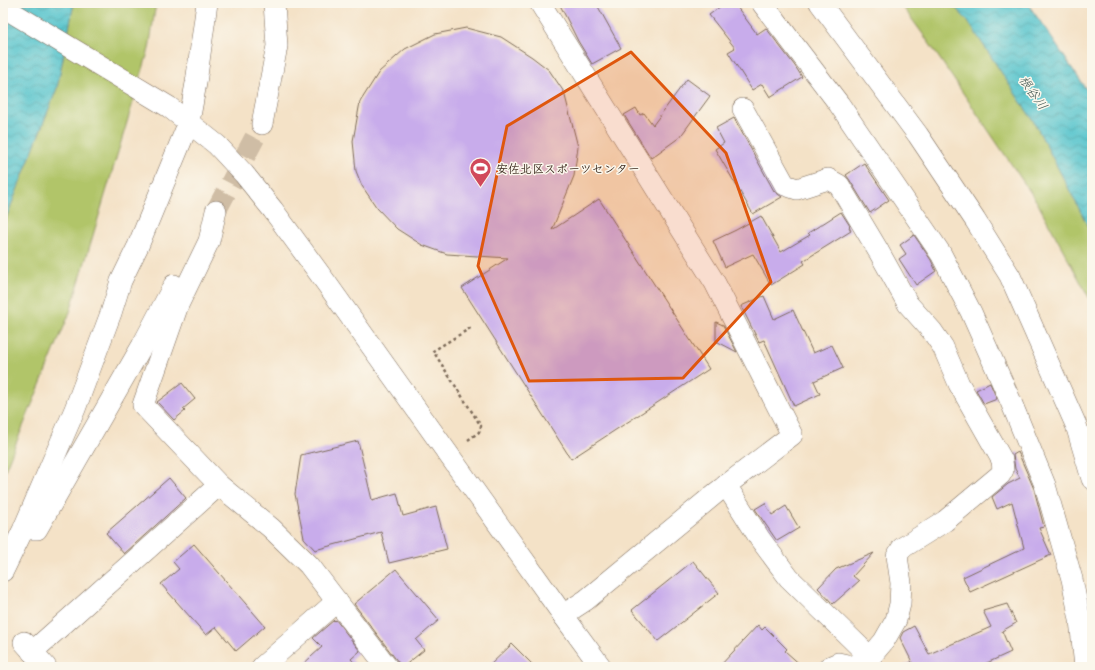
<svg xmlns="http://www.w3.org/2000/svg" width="1095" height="670" font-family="'Architects Daughter','Klee One',sans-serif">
	<defs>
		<pattern id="water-waves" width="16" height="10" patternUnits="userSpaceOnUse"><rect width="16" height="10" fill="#58c5cd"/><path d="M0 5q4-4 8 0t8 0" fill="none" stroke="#4aa0a6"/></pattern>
	</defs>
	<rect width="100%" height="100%" fill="#fbf7ec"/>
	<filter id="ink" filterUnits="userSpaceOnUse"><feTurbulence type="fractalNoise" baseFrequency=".025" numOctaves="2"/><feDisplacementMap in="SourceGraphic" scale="8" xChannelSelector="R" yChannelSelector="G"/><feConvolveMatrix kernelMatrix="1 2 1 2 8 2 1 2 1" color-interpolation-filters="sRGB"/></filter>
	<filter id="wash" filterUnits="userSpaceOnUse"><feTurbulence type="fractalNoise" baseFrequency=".012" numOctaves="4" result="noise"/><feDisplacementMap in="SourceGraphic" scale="16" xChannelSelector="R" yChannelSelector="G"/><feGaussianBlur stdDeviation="0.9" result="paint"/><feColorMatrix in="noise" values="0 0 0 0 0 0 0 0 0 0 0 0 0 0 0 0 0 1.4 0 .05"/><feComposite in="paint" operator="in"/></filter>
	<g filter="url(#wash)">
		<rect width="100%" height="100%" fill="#f4e2c7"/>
		<g fill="#b1c569" stroke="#767844">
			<path d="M74 3H156L149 49 70 312 3 475V226L57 88Z"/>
			<path d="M900 3H951L967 20 1034 122 1084 218 1092 236V303L1037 202 925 37Z"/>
		</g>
		<g fill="url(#water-waves)" stroke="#4a7876">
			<path d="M3 3H74L57 88 3 226Z"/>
			<path d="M951 3H1027L1045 28 1092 98V236L1084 218 1034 122 967 20Z"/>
		</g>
		<g id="blocks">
			<g fill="#c8aceb">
				<path d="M559 3H596L621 48 592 64 578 41Z"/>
				<path d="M725 3H734L757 34 766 28 795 66 802 77 770 97 762 84 752 90 728 52 735 48 709 15Z"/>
				<path d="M466 28 501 37 532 57 549 70 564 92 578 147 574 176 552 230 599 199 709 369 571 459 462 288 508 258 447 254 422 245 397 229 377 208 362 186 356 171 353 141 360 102 379 72 405 49 435 34Z"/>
				<path d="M687 79 710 96 680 137 651 158 624 115 636 108 640 115 644 113 653 125Z"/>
				<path d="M734 118 774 191 782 197 753 214 715 149 724 143 716 128Z"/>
				<path d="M864 163 889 200 870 213 849 179 846 175Z"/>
				<path d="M841 212 850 226 849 227 851 231 803 261 805 264 771 285 753 254 725 267 713 241 736 230 761 216 781 252 810 235 808 233Z"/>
				<path d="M914 235 931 260 936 271 916 285 899 259 906 254 900 245Z"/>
				<path d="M764 296 774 319 793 310 813 353 832 345 843 368 814 381 820 394 794 406 764 340 759 342 741 306Z"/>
				<path d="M716 322 723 325 737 352 716 341Z"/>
				<path d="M182 383 195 399 183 409 185 411 174 420 157 402Z"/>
				<path d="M990 383 997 399 984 404 976 390Z"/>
				<path d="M358 441 372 500 397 493 403 516 436 507 447 549 389 563 381 532 315 550 304 538 295 494 301 455Z"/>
				<path d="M1018 452 1034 489 1040 512 1044 527 1039 528 1051 555 970 592 963 577 1024 548 1012 502 997 509 992 497 1008 484 1020 478 1015 469 1013 455Z"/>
				<path d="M169 478 186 498 124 554 106 533Z"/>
				<path d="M765 503 772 515 786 506 799 528 777 541 755 509Z"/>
				<path d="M194 544 265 626 236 651 216 627 206 635 161 584 179 569 173 562Z"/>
				<path d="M874 553 853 576 859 581 833 604 818 588 836 569Z"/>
				<path d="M693 561 719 593 658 641 632 610Z"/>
				<path d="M396 569 439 620 416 640 424 650 403 667H402L398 662 354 604Z"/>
				<path d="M1007 604 1016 623 1002 631 1011 652 978 667H901L912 662 900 638 903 632 914 626 929 654 991 627 983 611Z"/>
				<path d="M334 620 335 621 336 620 360 651 351 659 358 667H300L322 647 313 638Z"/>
				<path d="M758 625 762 630 765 627 787 649 785 651 803 667H719Z"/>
				<path d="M512 644 535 667H488Z"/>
			</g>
		</g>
	</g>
	<g filter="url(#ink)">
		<use href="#blocks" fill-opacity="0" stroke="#7c6a59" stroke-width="1"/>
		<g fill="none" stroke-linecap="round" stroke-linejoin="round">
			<path stroke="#cfbda5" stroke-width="21" stroke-dasharray="21 10" stroke-linecap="butt" d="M216 211 262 124"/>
			<defs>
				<g id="minor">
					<path d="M540 3 715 283 792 435 716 493 586 600 563 615"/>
					<path d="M762 3 839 104 941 254 971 312 1011 402 1045 485 1072 579 1080 620 1085 667"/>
					<path d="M820 3 918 135 975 220 1010 276 1076 425 1092 479"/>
					<path d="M3 7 169 107 217 145 244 174 273 210 327 284 563 615 601 667"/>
					<path d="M743 109 785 185 797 189 828 179 839 185 879 252 908 304 932 331 943 347 959 384 1002 460 1003 470 1000 475 945 521 902 548 897 556 901 583 900 604 896 620 884 641 873 654 853 667"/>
					<path d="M262 124 277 46 274 3"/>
					<path d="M216 211 209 241 178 305 143 405 219 485 271 528 309 565 387 667"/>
					<path d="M726 485 760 539 789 578 870 657"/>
					<path d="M30 529H37L142 346 174 285"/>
					<path d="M3 571 23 530 75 409 111 313 121 281 138 246 189 122 196 83 207 3"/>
					<path d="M24 642 46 667"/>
					<path d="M32 652 219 485"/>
					<path d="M262 667 337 601"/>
					<path d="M829 667 838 663 847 665V667"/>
				</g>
			</defs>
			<use href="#minor" stroke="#7c6a59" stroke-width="22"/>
			<path stroke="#7c6a59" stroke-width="2.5" stroke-dasharray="3 3" stroke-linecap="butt" d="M468 440 479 432 481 426 433 351 472 327"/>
			<use href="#minor" stroke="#fff" stroke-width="21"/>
		</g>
	</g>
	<path fill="#df570d" fill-opacity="0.2" stroke="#df570d" stroke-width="3" stroke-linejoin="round" d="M631 52 726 153 771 282 683 378 529 381 478 266 507 126Z"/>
	<defs>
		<symbol id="stadium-pin" viewBox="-11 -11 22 30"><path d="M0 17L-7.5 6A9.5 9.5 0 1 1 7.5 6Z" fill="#d1495b" stroke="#fbf7ec"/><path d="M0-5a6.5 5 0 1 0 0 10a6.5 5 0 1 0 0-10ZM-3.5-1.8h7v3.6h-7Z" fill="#fff"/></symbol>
	</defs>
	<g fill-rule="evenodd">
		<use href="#stadium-pin" x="468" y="156" width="25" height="34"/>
	</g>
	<g text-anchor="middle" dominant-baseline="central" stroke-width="3" stroke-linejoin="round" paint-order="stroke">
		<g font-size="12" font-weight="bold" fill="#3b2a1e" stroke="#fbf7ec" text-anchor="start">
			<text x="496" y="169">安佐北区スポーツセンター</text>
		</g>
		<g font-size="13" font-style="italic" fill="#445853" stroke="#fbf7ec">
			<text transform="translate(1033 93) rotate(55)">根谷川</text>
		</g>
	</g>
	<rect width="1095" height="670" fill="none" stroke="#fbf7ec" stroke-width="16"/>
</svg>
